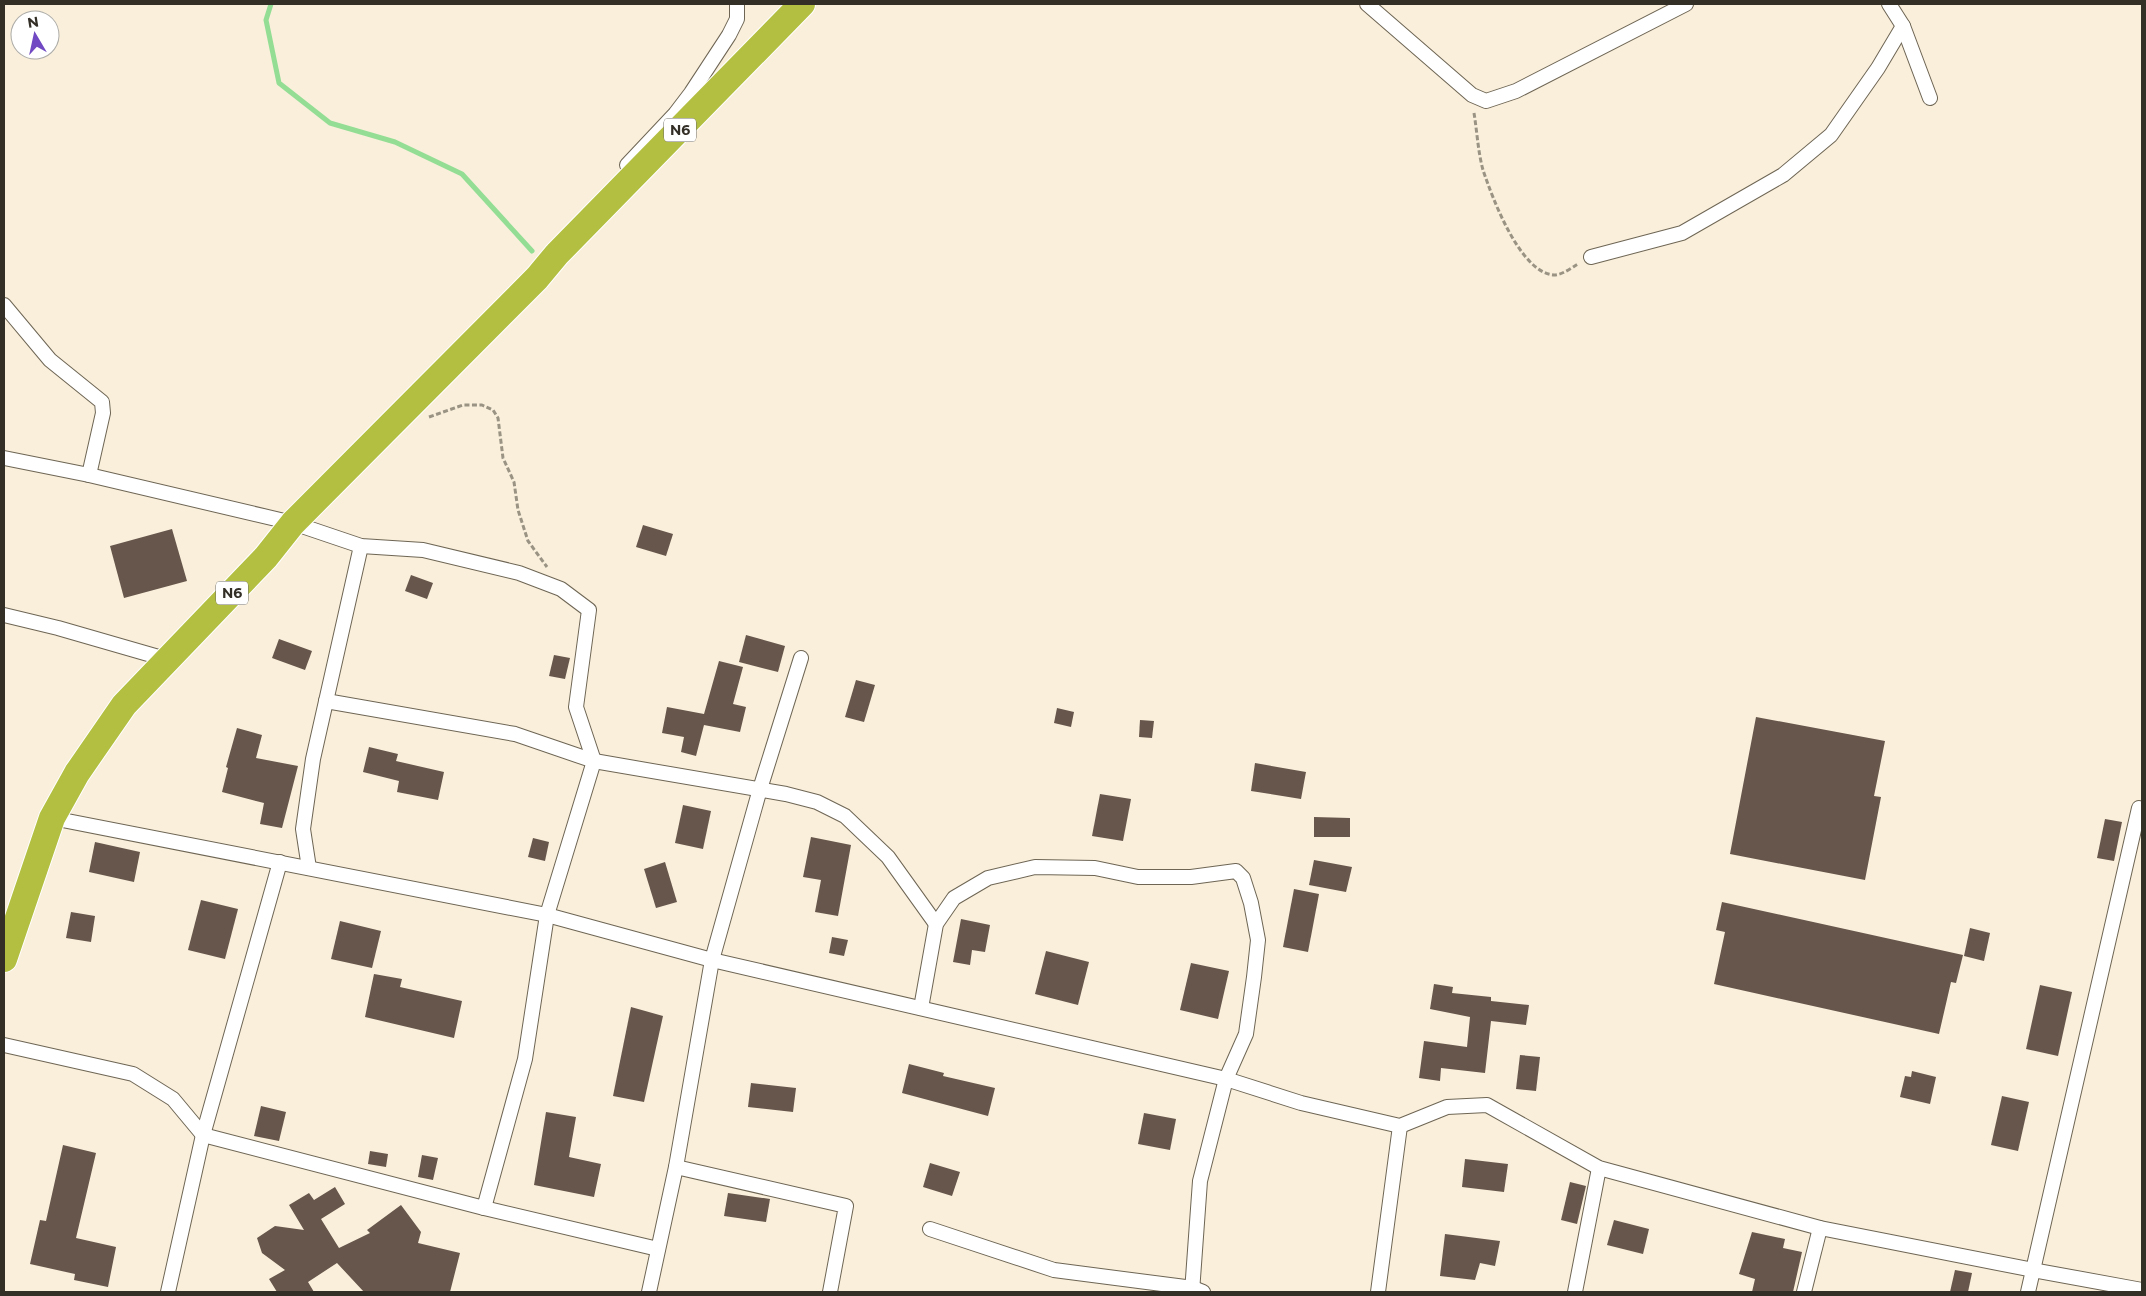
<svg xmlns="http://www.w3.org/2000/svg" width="2146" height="1296" font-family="Montserrat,sans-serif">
	<rect width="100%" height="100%" fill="#f9efdb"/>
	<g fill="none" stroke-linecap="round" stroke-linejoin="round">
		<path stroke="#93de94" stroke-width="5" d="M271 4 266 20 279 83 330 123 395 142 462 174 532 251"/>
	</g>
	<g fill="#67564b">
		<path d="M643 525 673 534 666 556 636 547Z"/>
		<path d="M172 529 187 581 124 598 110 546Z"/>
		<path d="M411 575 433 583 427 599 405 591Z"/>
		<path d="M746 635 785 646 778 672 739 662Z"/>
		<path d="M279 639 312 651 305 670 272 658Z"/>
		<path d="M554 655 570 658 565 679 549 676Z"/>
		<path d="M719 661 743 667 733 704 746 707 740 732 704 725 696 756 681 752 684 737 662 733 667 707 704 714Z"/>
		<path d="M856 680 875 685 864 722 845 717Z"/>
		<path d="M1057 708 1074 712 1071 727 1054 723Z"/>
		<path d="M1756 717 1885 741 1874 796 1881 797 1865 880 1730 854Z"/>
		<path d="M1140 720 1154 721 1152 738 1139 737Z"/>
		<path d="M237 728 262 735 256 758 298 766 282 828 260 824 264 803 222 792 228 768 226 767Z"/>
		<path d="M369 747 398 754 396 761 444 772 438 800 397 792 399 781 363 772Z"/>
		<path d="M1255 763 1306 772 1301 799 1251 791Z"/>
		<path d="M1100 794 1131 799 1123 841 1092 836Z"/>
		<path d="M683 805 711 811 703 849 675 843Z"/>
		<path d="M1314 817 1350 818V837H1314Z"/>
		<path d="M2105 819 2122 822 2114 861 2097 858Z"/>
		<path d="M811 837 851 845 838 916 815 912 821 880 803 877Z"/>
		<path d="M533 838 549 842 545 861 528 857Z"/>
		<path d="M95 842 140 852 134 882 89 872Z"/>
		<path d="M1314 860 1352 867 1346 892 1309 885Z"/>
		<path d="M665 862 677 902 656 908 644 869Z"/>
		<path d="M1294 889 1319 894 1308 952 1283 947Z"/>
		<path d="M201 900 238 909 225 959 188 950Z"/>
		<path d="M1722 902 1963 955 1956 983 1951 982 1939 1034 1714 984 1725 932 1716 930Z"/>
		<path d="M71 912 95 916 91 942 66 938Z"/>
		<path d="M961 919 990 925 985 952 972 950 970 965 953 962Z"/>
		<path d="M340 921 381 931 372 968 331 959Z"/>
		<path d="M1970 928 1990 933 1984 961 1964 956Z"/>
		<path d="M832 937 848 940 844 956 829 953Z"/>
		<path d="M1046 951 1089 962 1078 1005 1035 994Z"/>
		<path d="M1191 963 1229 971 1218 1019 1180 1010Z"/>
		<path d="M374 974 402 979 400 987 462 1001 454 1038 365 1017Z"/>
		<path d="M1434 984 1453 987 1452 993 1491 997V1001L1529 1005 1526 1025 1491 1021 1485 1073 1441 1068 1440 1081 1419 1078 1424 1041 1467 1047 1470 1017 1430 1009Z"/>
		<path d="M2040 985 2072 992 2058 1056 2026 1049Z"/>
		<path d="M631 1007 663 1016 644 1102 613 1096Z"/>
		<path d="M1520 1055 1540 1057 1536 1091 1516 1089Z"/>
		<path d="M909 1064 944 1073 943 1076 995 1088 988 1116 902 1093Z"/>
		<path d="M1912 1071 1936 1077 1930 1104 1900 1097 1905 1076 1911 1077Z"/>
		<path d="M751 1083 796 1088 793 1112 748 1107Z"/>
		<path d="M2002 1096 2029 1102 2018 1151 1991 1145Z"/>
		<path d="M261 1106 286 1112 279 1141 254 1136Z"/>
		<path d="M546 1112 576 1117 569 1157 601 1164 594 1197 534 1185Z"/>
		<path d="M1144 1113 1176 1119 1170 1150 1138 1144Z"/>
		<path d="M63 1145 96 1153 76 1238 116 1247 108 1287 74 1280 75 1274 30 1264 40 1220 46 1221Z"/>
		<path d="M370 1151 388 1154 386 1167 368 1164Z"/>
		<path d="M422 1155 438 1158 433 1180 418 1177Z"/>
		<path d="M1465 1159 1508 1164 1504 1192 1462 1187Z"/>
		<path d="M930 1163 960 1172 952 1196 923 1187Z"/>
		<path d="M1570 1182 1586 1186 1577 1224 1561 1220Z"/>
		<path d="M335 1187 345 1204 321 1219 339 1248 370 1233 367 1230 401 1205 421 1232 418 1243 460 1253 450 1292H364L337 1263 308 1282 314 1292H277L269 1279 285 1270 262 1253 257 1238 275 1226 304 1230 289 1205 309 1193 314 1200Z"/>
		<path d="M728 1193 770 1199 766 1222 724 1216Z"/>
		<path d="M1614 1220 1649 1229 1643 1254 1607 1245Z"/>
		<path d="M1752 1232 1785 1239 1783 1248 1802 1252 1793 1292H1752L1755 1279 1739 1274Z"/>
		<path d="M1445 1234 1500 1241 1495 1266 1480 1263 1475 1280 1440 1276Z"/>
		<path d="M1955 1270 1972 1273 1968 1292H1950Z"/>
	</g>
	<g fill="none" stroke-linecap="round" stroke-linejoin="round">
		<defs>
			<g id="street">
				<path d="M1367 4 1472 95 1486 101 1516 91 1686 4"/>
				<path d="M1889 4 1903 26 1930 98"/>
				<path d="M627 165 675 114 691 93 729 35 737 19V4"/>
				<path d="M1591 257 1682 233 1783 175 1831 135 1878 68 1903 26"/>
				<path d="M4 305 50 360 102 402 103 413 89 475"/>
				<path d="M4 458 89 475 293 523 361 546 423 550 519 573 561 589 589 610 576 707 594 761 547 915 525 1059 484 1208"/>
				<path d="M4 615 58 628 169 660"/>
				<path d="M326 701 515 734 594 761 786 794 817 802 845 816 888 857 936 924"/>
				<path d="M52 818 547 915 712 960 1226 1079 1301 1103 1400 1126 1447 1107 1487 1105 1599 1168 1820 1228 2033 1270 2142 1290"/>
				<path d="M309 868 303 829 313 759 361 546"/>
				<path d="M921 1008 936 924 954 898 988 878 1035 867 1095 868 1138 877H1191L1236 871 1243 878 1251 903 1258 940 1254 977 1246 1034 1226 1079 1200 1181 1192 1292"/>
				<path d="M4 1045 133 1074 173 1099 203 1135 484 1208 658 1249"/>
				<path d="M676 1167 846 1206 830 1292"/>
				<path d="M930 1229 1054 1270 1193 1288 1203 1292"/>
				<path d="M168 1292 203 1135 280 862"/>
				<path d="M649 1292 676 1167 712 960 760 789 801 658"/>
				<path d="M1378 1292 1400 1126"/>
				<path d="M1575 1292 1599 1168"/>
				<path d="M1804 1292 1820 1228"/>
				<path d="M2028 1292 2139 808"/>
			</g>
			<path id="highway" d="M4 959 52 818 77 773 124 705 266 557 293 523 537 278 557 254 802 4"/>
		</defs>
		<use href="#street" stroke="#6e6554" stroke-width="16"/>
		<use href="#highway" stroke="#fff" stroke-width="28"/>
		<g stroke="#9a9384" stroke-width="3" stroke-dasharray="5 2.5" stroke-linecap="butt">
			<path d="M1474 113C1477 131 1478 152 1483 170 1492 197 1520 273 1554 275 1562 275 1571 268 1578 264"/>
			<path d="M429 417 463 405H482L493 410 498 418 503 458 514 482 518 510 528 541 547 567"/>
		</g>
		<use href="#street" stroke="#fff" stroke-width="14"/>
		<use href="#highway" stroke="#b3bf40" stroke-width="26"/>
	</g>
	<g text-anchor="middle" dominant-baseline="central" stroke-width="5" stroke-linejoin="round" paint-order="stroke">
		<g fill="#fff" stroke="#706d68" stroke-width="1">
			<rect x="664" y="118.5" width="32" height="23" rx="4"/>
			<rect x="216" y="581.5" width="32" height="23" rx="4"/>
		</g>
		<g font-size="14" font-weight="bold" fill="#332f27">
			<text x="680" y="130">N6</text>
			<text x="232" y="593">N6</text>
		</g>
	</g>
	<rect width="2146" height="1296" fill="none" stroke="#332f27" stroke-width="10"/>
	<g transform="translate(35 35) rotate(351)"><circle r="24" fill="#ffffff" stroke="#adaca9"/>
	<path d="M0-4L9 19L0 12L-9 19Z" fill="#7149c2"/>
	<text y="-8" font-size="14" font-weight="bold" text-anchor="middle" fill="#332f27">N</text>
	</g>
</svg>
